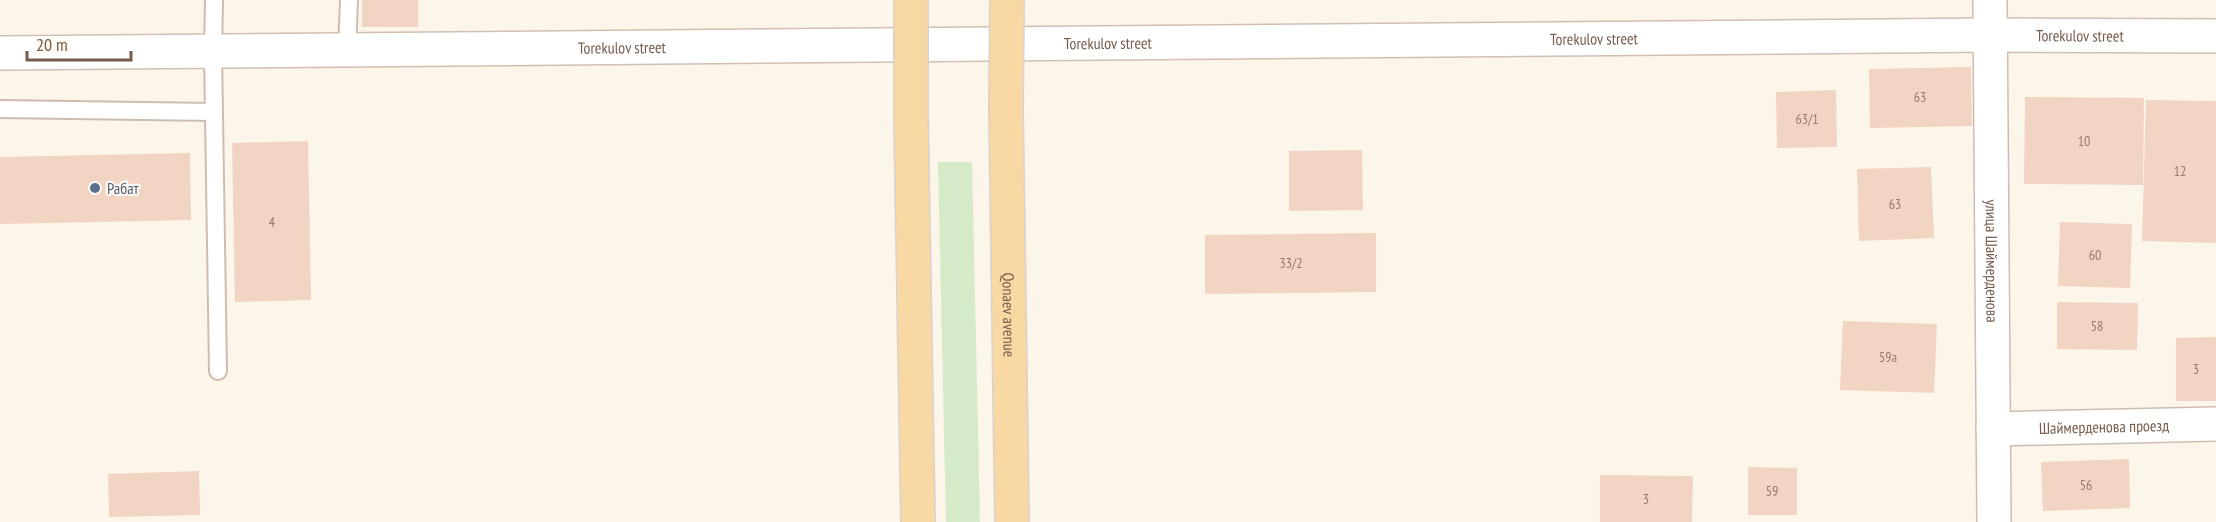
<svg xmlns="http://www.w3.org/2000/svg" width="2216" height="522" font-family="'PT Sans Narrow',sans-serif">
	<rect width="100%" height="100%" fill="#fcf5e9"/>
	<path fill="#d5eac7" d="M938 162H972L980 522H946Z"/>
	<g fill="#f1d5c2">
		<rect x="362" y="0" width="56" height="27"/>
		<path d="M1971 67 1972 126 1870 128 1869 69Z"/>
		<path d="M1836 90 1837 147 1777 148 1776 92Z"/>
		<path d="M2025 97 2144 98 2143 185 2024 184Z"/>
		<path d="M2146 100 2216 101V243L2142 241Z"/>
		<path d="M308 141 311 300 235 302 232 143Z"/>
		<path d="M1362 150 1363 210 1289 211V151Z"/>
		<path d="M190 153 191 220 0 224V157Z"/>
		<path d="M1931 167 1934 238 1859 241 1857 169Z"/>
		<path d="M2060 222 2132 224 2130 288 2058 286Z"/>
		<path d="M1376 233V292L1205 294V235Z"/>
		<path d="M2057 302 2138 303 2137 350 2057 349Z"/>
		<path d="M1843 321 1937 324 1934 393 1840 390Z"/>
		<path d="M2216 337V401H2176V338Z"/>
		<path d="M2129 459 2130 508 2043 511 2041 462Z"/>
		<path d="M1748 467 1797 468V515H1748Z"/>
		<path d="M199 471 200 515 109 517 108 474Z"/>
		<path d="M1600 475 1693 476 1692 522H1600Z"/>
	</g>
	<g fill="none" stroke-linecap="round" stroke-linejoin="round">
		<defs>
			<g id="lane">
				<path d="M214 0 213 51 218 371"/>
				<path d="M347 50 349 0"/>
				<path d="M0 109 214 112"/>
			</g>
			<g id="street">
				<path id="s1" d="M1990 0 1994 522"/>
				<path id="s2" d="M1993 429 2216 424"/>
			</g>
			<g id="secondary">
				<path id="s3" d="M0 53 1991 35 2216 36"/>
			</g>
			<g id="primary">
				<path id="s4" d="M1006 108 1012 522"/>
				<path d="M911 116 918 522"/>
			</g>
		</defs>
		<use href="#lane" stroke="#cebdaf" stroke-width="20"/>
		<use href="#street" stroke="#cebdaf" stroke-width="36"/>
		<use href="#secondary" stroke="#d3bfaf" stroke-width="36"/>
		<use href="#primary" stroke="#d9d1cd" stroke-width="36"/>
		<use href="#lane" stroke="#fff" stroke-width="16"/>
		<use href="#street" stroke="#fff" stroke-width="33"/>
		<use href="#secondary" stroke="#fff" stroke-width="33"/>
		<use href="#primary" stroke="#f8d9a4" stroke-width="33"/>
		<defs>
			<g id="primary-bridge">
				<path d="M911 0V116"/>
				<path d="M1006 108 1007 0"/>
			</g>
		</defs>
		<use href="#primary-bridge" stroke="#d9d1cd" stroke-width="36" stroke-linecap="butt"/>
		<use href="#primary-bridge" stroke="#f8d9a4" stroke-width="33"/>
	</g>
	<circle fill="#5c6f8a" stroke="#fef9f0" stroke-width="2" cx="95" cy="188" r="6"/>
	<g text-anchor="middle" dominant-baseline="central" stroke-width="4.5" stroke-linejoin="round" paint-order="stroke">
		<g font-size="14" fill="#957a6a">
			<text x="1920" y="97">63</text>
			<text x="1807" y="119">63/1</text>
			<text x="2084" y="141">10</text>
			<text x="2180" y="171">12</text>
			<text x="1895" y="204">63</text>
			<text x="272" y="222">4</text>
			<text x="2095" y="255">60</text>
			<text x="1291" y="263">33/2</text>
			<text x="2097" y="326">58</text>
			<text x="1888" y="357">59а</text>
			<text x="2196" y="369">3</text>
			<text x="2086" y="485">56</text>
			<text x="1772" y="491">59</text>
			<text x="1646" y="499">3</text>
		</g>
		<g font-size="16" fill="#765c4d" stroke="#fef9f0">
			<text stroke="none"><textPath href="#s3" startOffset="2080">Torekulov street</textPath></text>
			<text stroke="none"><textPath href="#s3" startOffset="1594">Torekulov street</textPath></text>
			<text stroke="none"><textPath href="#s3" startOffset="1108">Torekulov street</textPath></text>
			<text stroke="none"><textPath href="#s3" startOffset="622">Torekulov street</textPath></text>
			<text stroke="none"><textPath href="#s1" startOffset="261">улица Шаймерденова</textPath></text>
			<text stroke="none"><textPath href="#s4" startOffset="207">Qonaev avenue</textPath></text>
			<text stroke="none"><textPath href="#s2" startOffset="111">Шаймерденова проезд</textPath></text>
		</g>
		<g font-size="16" fill="#4e5e75" stroke="#fef9f0" text-anchor="start">
			<text x="107" y="188">Рабат</text>
		</g>
	</g>
	<path d="M27 51v9h104v-9" fill="none" stroke="#765c4d" stroke-width="3"/>
	<text x="36" y="51" font-size="18" fill="#765c4d" stroke="#fef9f0" stroke-width="4.5" paint-order="stroke">20 m</text>
</svg>
